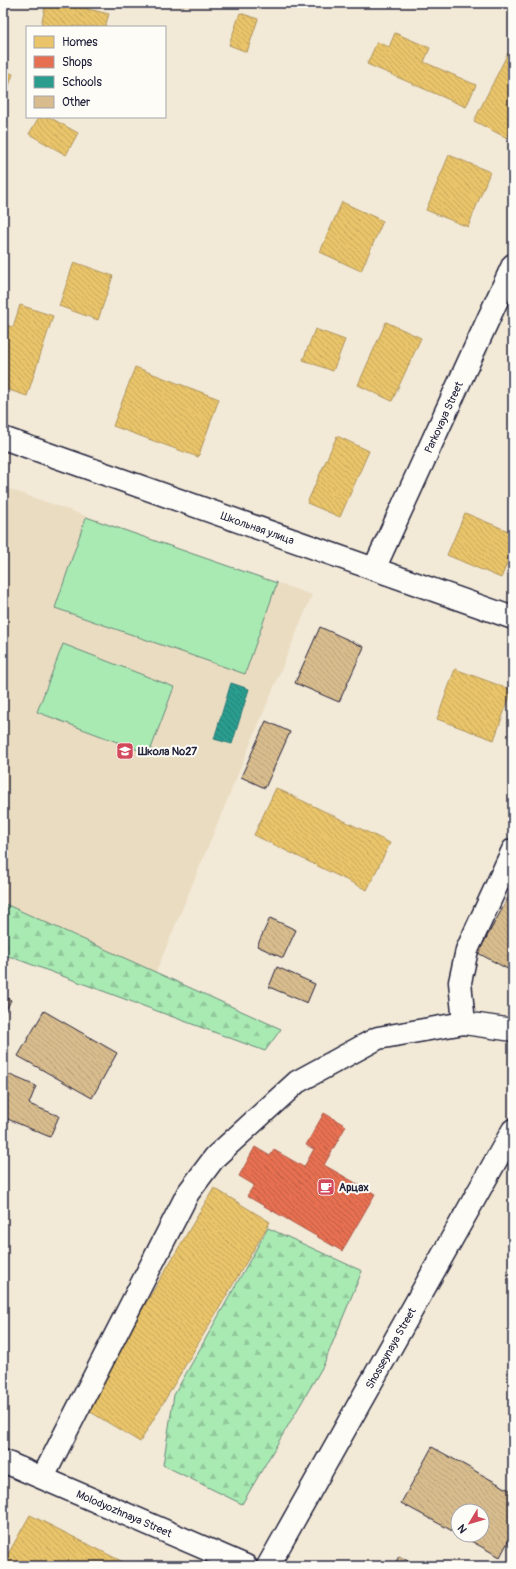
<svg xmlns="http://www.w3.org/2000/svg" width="516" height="1569" font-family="Pangolin,sans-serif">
	<defs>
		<pattern id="forest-firs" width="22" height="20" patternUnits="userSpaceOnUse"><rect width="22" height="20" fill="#a9eab3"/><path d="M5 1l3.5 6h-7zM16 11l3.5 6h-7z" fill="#91c89b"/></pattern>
		<pattern id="homes-back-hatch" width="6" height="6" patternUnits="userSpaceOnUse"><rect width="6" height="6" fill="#e9c46a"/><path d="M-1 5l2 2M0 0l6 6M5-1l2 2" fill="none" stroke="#c8a85d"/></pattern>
		<pattern id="shops-back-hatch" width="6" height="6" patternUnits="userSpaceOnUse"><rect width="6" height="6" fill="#e76f51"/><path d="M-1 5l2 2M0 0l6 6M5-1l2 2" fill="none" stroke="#bb5b44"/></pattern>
		<pattern id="schools-back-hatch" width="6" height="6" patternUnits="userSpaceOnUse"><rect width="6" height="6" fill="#2a9d8f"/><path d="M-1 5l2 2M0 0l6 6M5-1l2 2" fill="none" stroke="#248076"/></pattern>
		<pattern id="building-back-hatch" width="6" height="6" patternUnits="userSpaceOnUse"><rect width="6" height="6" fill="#d8bc8d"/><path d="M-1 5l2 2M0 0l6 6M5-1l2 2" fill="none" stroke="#b9a17b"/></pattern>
	</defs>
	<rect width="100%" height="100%" fill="#f2e9d7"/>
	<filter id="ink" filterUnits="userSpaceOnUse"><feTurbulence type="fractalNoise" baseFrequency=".025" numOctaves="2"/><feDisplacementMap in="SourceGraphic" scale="8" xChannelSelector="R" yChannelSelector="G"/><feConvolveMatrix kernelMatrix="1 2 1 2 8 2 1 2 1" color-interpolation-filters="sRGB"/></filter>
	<g filter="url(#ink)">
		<path fill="#eadcc1" d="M3 487 312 595 156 972 3 907Z"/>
		<g fill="url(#forest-firs)" stroke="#668677">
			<path d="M3 903 281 1029 265 1051 3 954Z"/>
			<path d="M268 1228 362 1271 323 1366 242 1504 163 1465 174 1395Z"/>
		</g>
		<g fill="#a9eab3" stroke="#668677">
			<path d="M86 517 277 583 245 674 55 608Z"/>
			<path d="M63 644 174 687 149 754 37 712Z"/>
		</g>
		<g fill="url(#homes-back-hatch)" stroke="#ad935c">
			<path d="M46 3H63L109 14 105 27 41 26Z"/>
			<path d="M240 13 258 19 247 52 229 45Z"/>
			<path d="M395 33 430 48 424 62 476 85 466 107 367 64 377 42 389 47Z"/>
			<path d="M508 53 513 55V125L507 138 474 121Z"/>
			<path d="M3 71 13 74 4 100 3 99Z"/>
			<path d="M39 117H49L78 133 66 155 29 134Z"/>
			<path d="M449 155 490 172 468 227 426 210Z"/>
			<path d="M342 202 383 221 361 271 320 252Z"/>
			<path d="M74 262 113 276 98 320 59 306Z"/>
			<path d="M20 305 53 316 27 396 3 388V324L13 327Z"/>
			<path d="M386 322 421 338 392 401 358 385Z"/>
			<path d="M315 329 345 340 333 371 303 360Z"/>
			<path d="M135 367 219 399 198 457 113 426Z"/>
			<path d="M337 436 369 451 340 517 307 503Z"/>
			<path d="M465 513 513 533V549L501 578 447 555Z"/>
			<path d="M455 669 512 690 494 740 437 719Z"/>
			<path d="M276 788 390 843 367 890 254 835Z"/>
			<path d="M214 1188 270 1222 140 1442 84 1408Z"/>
			<path d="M30 1515 131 1566H3V1563Z"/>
		</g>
		<path fill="url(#shops-back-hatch)" stroke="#ac584a" d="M324 1113 346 1126 324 1165 375 1194 342 1251 247 1196 254 1185 239 1176 255 1147 270 1156 274 1150 304 1167 314 1149 306 1145Z"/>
		<path fill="url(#schools-back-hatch)" stroke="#287876" d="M231 683 249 689 232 744 214 739Z"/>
		<g fill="url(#building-back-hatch)" stroke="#22223b">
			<path d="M320 627 364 647 339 702 295 683Z"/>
			<path d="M266 721 290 732 265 788 241 777Z"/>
			<path d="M513 889V972L478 953Z"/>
			<path d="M270 918 296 930 283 958 257 946Z"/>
			<path d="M277 967 315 984 307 1003 269 987Z"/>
			<path d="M3 996 11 1000 3 1016Z"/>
			<path d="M44 1011 117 1053 92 1098 18 1056Z"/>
			<path d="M3 1072 36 1086 29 1104 59 1116 50 1137 3 1117Z"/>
			<path d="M432 1447 513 1492V1532L500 1557 460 1535H482V1511H458V1534L401 1503Z"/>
			<path d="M399 1556 417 1566H394Z"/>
		</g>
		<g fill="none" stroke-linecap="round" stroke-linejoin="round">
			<defs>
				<g id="minor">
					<path id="s1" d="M3 438 513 618"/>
					<path id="s2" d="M374 569 513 265"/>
					<path d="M464 1023 460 982 467 950 513 850"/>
					<path id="s3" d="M3 1461 246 1566"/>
					<path d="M43 1477 188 1193 215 1157 297 1082 378 1038 464 1023 513 1030"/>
					<path id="s4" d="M268 1566 513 1130"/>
				</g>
			</defs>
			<use href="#minor" stroke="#22223b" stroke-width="25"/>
			<use href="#minor" stroke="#fdfcf7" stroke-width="22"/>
		</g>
	</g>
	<defs>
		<symbol id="school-square" viewBox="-11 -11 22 22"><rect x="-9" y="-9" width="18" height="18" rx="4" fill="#d1495b" stroke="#fdfcf7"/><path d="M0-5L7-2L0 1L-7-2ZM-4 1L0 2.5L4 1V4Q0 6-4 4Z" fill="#fff"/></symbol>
		<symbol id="cafe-square" viewBox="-11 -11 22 22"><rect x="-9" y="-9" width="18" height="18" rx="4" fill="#d1495b" stroke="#fdfcf7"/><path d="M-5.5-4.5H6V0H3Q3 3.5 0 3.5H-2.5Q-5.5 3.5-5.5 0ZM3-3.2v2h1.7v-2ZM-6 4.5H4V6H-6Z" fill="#fff"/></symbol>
	</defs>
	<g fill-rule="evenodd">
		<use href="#school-square" x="115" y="741" width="20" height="20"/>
		<use href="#cafe-square" x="316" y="1177" width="20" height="20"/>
	</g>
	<g text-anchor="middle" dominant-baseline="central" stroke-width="4" stroke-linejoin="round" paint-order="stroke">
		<g font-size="11" fill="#22223b" stroke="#fdfcf7">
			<text stroke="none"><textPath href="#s2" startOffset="167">Parkovaya Street</textPath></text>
			<text stroke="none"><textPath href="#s1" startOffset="270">Школьная улица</textPath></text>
			<text stroke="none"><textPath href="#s4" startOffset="250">Shosseynaya Street</textPath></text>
			<text stroke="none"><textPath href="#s3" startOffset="132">Molodyozhnaya Street</textPath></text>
		</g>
		<g font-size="11" font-weight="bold" fill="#22223b" stroke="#fdfcf7" text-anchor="start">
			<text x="138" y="751">Школа №27</text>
			<text x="339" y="1187">Арцах</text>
		</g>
	</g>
	<rect width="516" height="1569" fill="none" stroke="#fdfcf7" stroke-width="16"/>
	<rect x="8" y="8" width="500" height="1553" fill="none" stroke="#22223b" stroke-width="1.5" filter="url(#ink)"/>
	<rect x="26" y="26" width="140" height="92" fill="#fdfcf7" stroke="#a5a5ac"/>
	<rect x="34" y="36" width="20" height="12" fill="#e9c46a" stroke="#a5a5ac"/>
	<text x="62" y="46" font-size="12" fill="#22223b">Homes</text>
	<rect x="34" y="56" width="20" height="12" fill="#e76f51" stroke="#a5a5ac"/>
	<text x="62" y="66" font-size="12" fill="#22223b">Shops</text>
	<rect x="34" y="76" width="20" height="12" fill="#2a9d8f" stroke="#a5a5ac"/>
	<text x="62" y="86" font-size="12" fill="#22223b">Schools</text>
	<rect x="34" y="96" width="20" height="12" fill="#d8bc8d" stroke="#a5a5ac"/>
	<text x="62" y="106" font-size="12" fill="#22223b">Other</text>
	<g transform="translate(470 1523) rotate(232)"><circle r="19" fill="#fdfcf7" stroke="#a5a5ac"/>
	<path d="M0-3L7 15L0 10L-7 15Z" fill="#d1495b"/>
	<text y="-6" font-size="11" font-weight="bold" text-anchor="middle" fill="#22223b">N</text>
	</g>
</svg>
